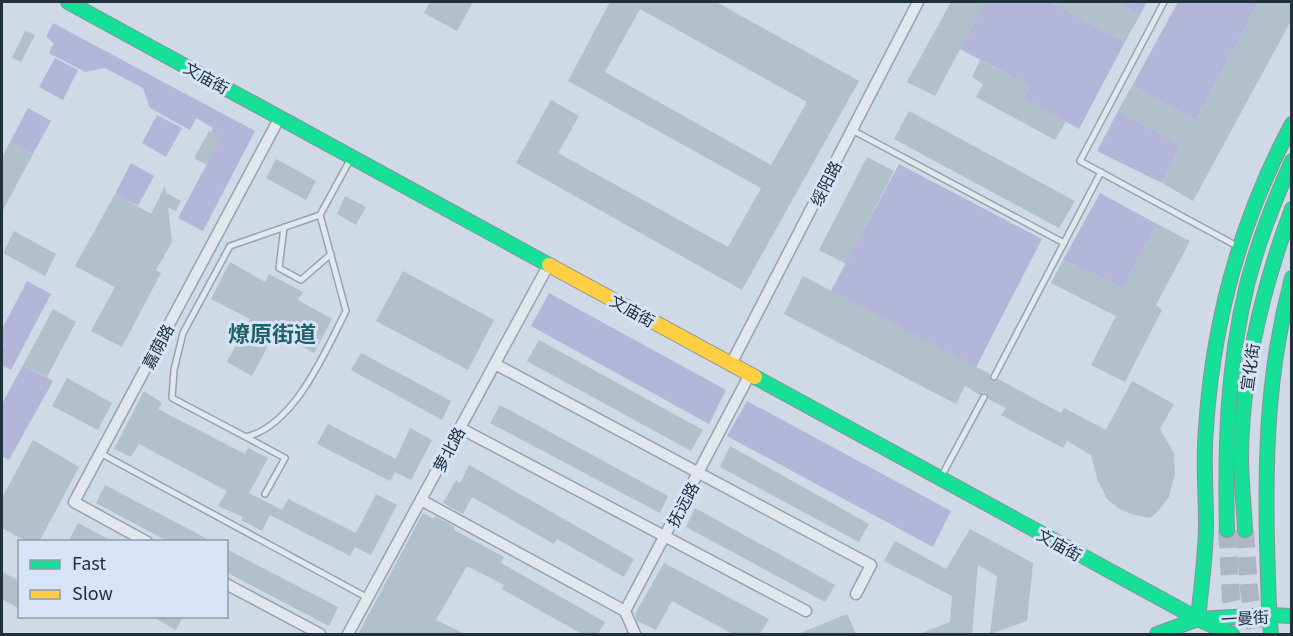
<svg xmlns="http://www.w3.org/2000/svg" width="1293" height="636" font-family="Georgia,'Noto Sans SC',serif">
	<rect width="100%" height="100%" fill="#d0d9e6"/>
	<g fill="#b3b6d9">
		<path d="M985 2H1050L1125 42 1079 129 1024 98 1030 86 960 49Z"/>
		<path d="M1116 2H1147L1140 15Z"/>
		<path d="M1178 2H1259L1196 120 1132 86Z"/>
		<path d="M53 23 255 131 203 231 178 218 221 138 211 132 213 128 196 118 190 130 150 108 143 88 105 68 85 72 49 53 54 43 46 37Z"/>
		<path d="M55 58 78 70 63 100 39 87Z"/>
		<path d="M28 108 51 121 33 154 10 142Z"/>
		<path d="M1118 111 1181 145 1162 183 1097 151Z"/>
		<path d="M157 115 182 128 166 157 142 143Z"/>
		<path d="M131 163 154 176 138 206 115 194Z"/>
		<path d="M899 164 1042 239 976 367 831 291Z"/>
		<path d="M1100 193 1157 224 1123 288 1063 260Z"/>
		<path d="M27 281 51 294 11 370 2 365V350L4 345 2 344V329Z"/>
		<path d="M549 293 726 390 709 424 531 326Z"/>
		<path d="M23 365 53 381 9 460 2 456V404Z"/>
		<path d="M747 401 951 511 933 547 727 436Z"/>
	</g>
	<g fill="#b1c0ca" fill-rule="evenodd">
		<path d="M430 2H473L457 31 424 13Z"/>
		<path d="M610 2H716L859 81 742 290 516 163 551 100 579 116 558 153 728 247 761 188 568 81ZM640 9 807 102 771 165 605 72Z"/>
		<path d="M951 2H985L935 96 907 82Z"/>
		<path d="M1050 2H1116L1140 15 1125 42Z"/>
		<path d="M1259 2H1292V19L1193 201 1162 183 1181 145 1118 111 1132 86 1196 120Z"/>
		<path d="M25 31 35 35 21 62 12 58Z"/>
		<path d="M980 60 1030 86 1024 98 1066 121 1055 140 976 97 983 84 972 77Z"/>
		<path d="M909 111 1075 201 1059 228 894 139Z"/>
		<path d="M209 131 221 138 207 165 194 158Z"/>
		<path d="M10 142 33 154 2 212V158Z"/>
		<path d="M867 157 894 171 846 264 819 250Z"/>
		<path d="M276 159 316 181 306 200 266 178Z"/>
		<path d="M165 186 166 193 181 201 176 211 168 207 172 242 156 270 161 273 122 347 91 331 115 287 75 266 115 194 151 214Z"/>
		<path d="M345 196 366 207 356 225 337 214Z"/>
		<path d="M1157 224 1190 241 1156 305 1162 310 1125 382 1091 365 1116 316 1051 283 1063 260 1123 288Z"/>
		<path d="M14 231 56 254 45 276 3 253Z"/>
		<path d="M230 262 265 282 269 274 303 292 298 300 332 319 314 353 275 332 252 376 227 362 250 319 211 299Z"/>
		<path d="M403 271 494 320 468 370 376 321Z"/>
		<path d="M803 276 990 374V379L992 382 998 379 1061 413 1064 408 1106 430 1132 381 1174 404 1160 429 1174 453 1175 474 1169 497 1158 511 1150 518 1135 515 1121 510 1107 499 1098 481 1091 455 1067 441 1063 448 1001 415 1006 408 988 399 987 393 983 392 980 395 965 386 956 404 784 314Z"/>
		<path d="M53 309 76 322 47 377 23 365Z"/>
		<path d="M539 340 703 430 691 451 527 361Z"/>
		<path d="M361 353 451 401 442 420 351 370Z"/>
		<path d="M67 378 112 403 98 430 52 406Z"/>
		<path d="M144 391 162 403 158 409 245 454 248 448 268 458 249 493 282 510 288 499 356 533 376 494 397 505 371 555 355 547 350 556 270 515 262 531 241 520 243 517 218 506 227 491 139 444 131 457 114 449Z"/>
		<path d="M500 405 668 496 660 513 490 423Z"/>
		<path d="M328 424 396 459 410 428 432 440 411 480 395 472 390 481 317 444Z"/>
		<path d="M33 440 79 467 39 542H27L2 528V498Z"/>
		<path d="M730 446 869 524 859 542 720 467Z"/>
		<path d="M469 465 634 559 624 577 557 539 554 544 472 497 463 514 443 503 456 480 460 483Z"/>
		<path d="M105 485 213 542H169L96 503Z"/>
		<path d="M695 508 835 585 825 602 686 527Z"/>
		<path d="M423 513 434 519 435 516 455 527 454 530 504 557 501 563 605 622 598 634H582L502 589 504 585 467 566 436 620 465 634H358Z"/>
		<path d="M78 523 114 542H68Z"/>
		<path d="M970 529 1033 563 1027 621 990 634 997 576 978 565 972 634H919L950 622 952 596 884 561 895 541 946 569Z"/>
		<path d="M226 549 338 607 329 626 226 572Z"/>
		<path d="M664 563 769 619 760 634H733L672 601 656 630 637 621 635 614Z"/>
		<path d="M2 572 20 581V609L2 599Z"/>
		<path d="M847 614 856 634H798Z"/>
		<path d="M151 616H183L176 630Z"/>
	</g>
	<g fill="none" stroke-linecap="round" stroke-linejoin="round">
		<g stroke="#adb7c4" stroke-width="18" stroke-dasharray="18 9" stroke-linecap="butt">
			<path d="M1227 530 1231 598 1238 630"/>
			<path d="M1245 530 1249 590 1256 634"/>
		</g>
		<defs>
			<g id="lane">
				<path d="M1164 2 1080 161 1235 245"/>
				<path d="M852 130 1064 243"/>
				<path d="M320 215 230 246 183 333 174 370 172 398 246 437C295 425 325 352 346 311L320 215 351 158"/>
				<path d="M284 227 279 268 301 280 331 254"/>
				<path d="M994 377 1101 172"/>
				<path d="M246 437 285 458 265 494"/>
				<path d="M100 453 368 598"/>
				<path d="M941 477 984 397"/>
			</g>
			<g id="street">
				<path d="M495 364 871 565 856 594"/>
				<path d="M731 364 918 2"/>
				<path d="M460 428 806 611"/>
				<path d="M421 500 625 611"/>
				<path d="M147 542 74 502 280 117"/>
				<path d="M226 584 320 634"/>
				<path d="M348 634 549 264"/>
				<path d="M635 634 625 611 750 374"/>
			</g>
			<g id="fast">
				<path d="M68 2 549 265"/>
				<path d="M755 377 1198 619"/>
				<path d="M1227 530C1225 448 1227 366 1247 285 1258 242 1274 201 1292 161"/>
				<path d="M1245 530C1244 505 1241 481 1241 456 1242 371 1262 289 1292 209"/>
				<path d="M1198 619 1269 615 1292 616"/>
				<path d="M1202 621 1232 634"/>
				<path d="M1157 634 1198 619C1201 587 1206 556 1206 524 1206 492 1203 460 1206 428 1213 321 1241 219 1292 124"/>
				<path d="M1271 634C1268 604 1268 573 1267 542 1265 450 1268 368 1292 278"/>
			</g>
			<path id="slow" d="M549 265 755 377"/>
		</defs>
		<use href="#lane" stroke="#98a2ac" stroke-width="8"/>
		<use href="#street" stroke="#98a2ac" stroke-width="13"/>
		<use href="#fast" stroke="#88929b" stroke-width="16"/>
		<use href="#slow" stroke="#88929b" stroke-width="16"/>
		<use href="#lane" stroke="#e2e7ee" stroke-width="5"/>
		<use href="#street" stroke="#e2e7ee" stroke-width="10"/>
		<use href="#fast" stroke="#16e098" stroke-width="14"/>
		<use href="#slow" stroke="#ffcf43" stroke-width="14"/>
	</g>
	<g text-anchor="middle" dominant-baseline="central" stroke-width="6" stroke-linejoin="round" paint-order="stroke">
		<g font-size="16" fill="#20313b" stroke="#d7e3f6">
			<text transform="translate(207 77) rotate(29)">文庙街</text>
			<text transform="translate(825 183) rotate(-63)">绥阳路</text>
			<text transform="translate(633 310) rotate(29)">文庙街</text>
			<text transform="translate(157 346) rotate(-62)">嘉荫路</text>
			<text transform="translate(1249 367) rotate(-82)">宣化街</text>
			<text transform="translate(448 449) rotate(-62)">萝北路</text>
			<text transform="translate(682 504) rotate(-62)">抚远路</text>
			<text transform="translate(1060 544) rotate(29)">文庙街</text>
			<text transform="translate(1245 617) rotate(-3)">一曼街</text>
		</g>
		<g font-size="22" font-weight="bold" fill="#1e6169" stroke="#d7e3f6">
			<text x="272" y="332">燎原街道</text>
		</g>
	</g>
	<rect width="1293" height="636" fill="none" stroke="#20313b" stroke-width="6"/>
	<rect x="18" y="540" width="210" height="78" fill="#d7e3f6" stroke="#8e9cab" stroke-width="1.5"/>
	<rect x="30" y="560" width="30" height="9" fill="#16e098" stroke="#8e9cab" stroke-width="1.5"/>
	<text x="72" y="570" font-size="18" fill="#20313b">Fast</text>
	<rect x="30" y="590" width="30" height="9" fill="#ffcf43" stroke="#8e9cab" stroke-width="1.5"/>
	<text x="72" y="600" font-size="18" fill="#20313b">Slow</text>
</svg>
